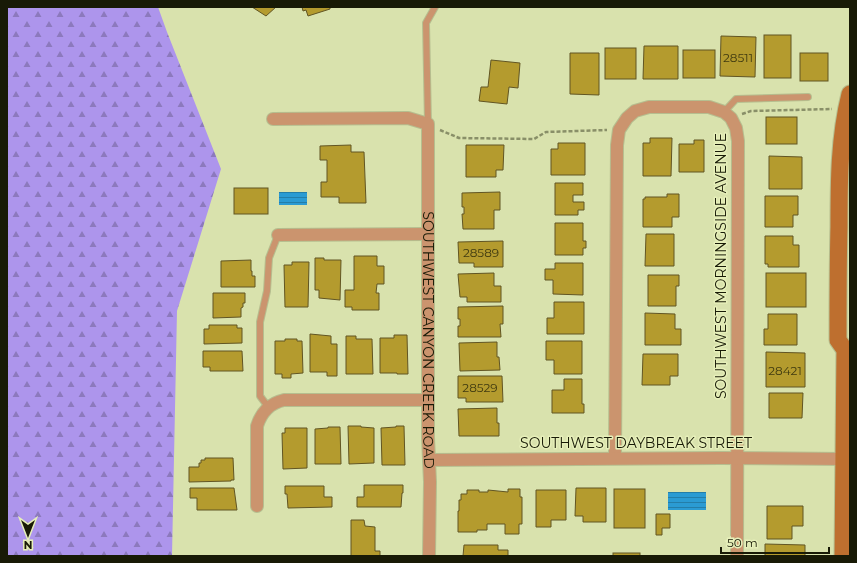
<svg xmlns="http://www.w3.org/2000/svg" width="857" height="563" font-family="Montserrat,sans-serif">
	<defs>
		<pattern id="forest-firs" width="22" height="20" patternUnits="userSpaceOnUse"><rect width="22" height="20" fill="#ad95ec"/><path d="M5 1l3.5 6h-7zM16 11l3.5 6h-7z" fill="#8c79bd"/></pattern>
		<pattern id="water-rules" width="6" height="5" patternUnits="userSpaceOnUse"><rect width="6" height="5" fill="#2b9bd3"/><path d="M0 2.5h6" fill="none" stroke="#247ea9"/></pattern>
	</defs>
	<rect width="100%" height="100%" fill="#d9e2ad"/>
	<path fill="url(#forest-firs)" d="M7 7H158L167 32 221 169 177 311 172 556H7Z"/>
	<g fill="url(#water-rules)">
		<rect x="279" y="192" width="28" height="13"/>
		<rect x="668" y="492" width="38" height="18"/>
	</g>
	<g fill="#b49b2e" stroke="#615523">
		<path d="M252 7H276L266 16Z"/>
		<path d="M302 7H330V9L308 16 306 10 303 11Z"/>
		<rect x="764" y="35" width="27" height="43"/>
		<path d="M721 36 756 37 755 77 720 76Z"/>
		<path d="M644 46H678V79H643Z"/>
		<rect x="605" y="48" width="31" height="31"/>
		<rect x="683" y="50" width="32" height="28"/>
		<path d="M570 53H599V95L570 94Z"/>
		<rect x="800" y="53" width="28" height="28"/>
		<path d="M491 60 520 63 518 88 509 87 507 104 479 101 481 87H488Z"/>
		<rect x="766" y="117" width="31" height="27"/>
		<path d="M650 138H672L671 176H643V143H650Z"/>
		<path d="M694 140H704V172H679V144H694Z"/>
		<path d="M558 143H585V175H551V149H558Z"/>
		<path d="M351 145V152H364L366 203H339V197H321V182H327V160H320V146Z"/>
		<path d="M466 145H504L503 170H496V177H466Z"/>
		<path d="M769 156 802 157V189H769Z"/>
		<path d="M555 183H583V195H573V202H584V210H578V215H555Z"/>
		<rect x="234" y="188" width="34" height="26"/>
		<path d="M500 192V210H494V229H463L462 214H464V207H462V193Z"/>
		<path d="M667 194H679V217H672V227H643V199H645V197H667Z"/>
		<path d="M765 196H798V215H793V227H765Z"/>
		<path d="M555 223H583V241H586V248H583V255H555Z"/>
		<path d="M646 234H674V266H645Z"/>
		<path d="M765 236H793V245H799V267H768V264H765Z"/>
		<path d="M503 241V267H474V263H459L458 242Z"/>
		<path d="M354 256H377V266H384V284H377L376 293H379V310H352V307H345V290H354Z"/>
		<path d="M315 258H324V260H341L340 300 319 298V290H315Z"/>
		<path d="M251 260V271H252V276H255V287H221V261Z"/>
		<path d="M292 262H309L308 307H285L284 265H292Z"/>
		<path d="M555 263H583V295L553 294V280H545V269H555Z"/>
		<path d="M494 273V286H501V302H467V297H460L458 274Z"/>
		<rect x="766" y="273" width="40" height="34"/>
		<path d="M648 275H679V286H676V306H648Z"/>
		<path d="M213 293H245V303H243V307L241 308V317L213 318Z"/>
		<path d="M554 302H584V334H547V318H554Z"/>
		<path d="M503 306V324H500L501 337H458V326H460V319H458V307Z"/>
		<path d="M645 313 675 314V329H681V345H645Z"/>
		<path d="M768 314H797V345H764V329H768Z"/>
		<path d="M209 325H237V328H242V343L204 344V329H209Z"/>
		<path d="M310 334 331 336V344H337V376H327V372H310Z"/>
		<path d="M394 335H407L408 374H397V373H380V338H394Z"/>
		<path d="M346 336H356V339H372L373 374H346Z"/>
		<path d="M285 339H297V341H302L303 373 291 374V378H282V374H275V341H285Z"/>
		<path d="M546 341H582V374H554V360H546Z"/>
		<path d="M497 342V357H499L500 370 460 371 459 343Z"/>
		<path d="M203 351H242L243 371H210V367H203Z"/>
		<path d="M766 352 805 353V387H766Z"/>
		<path d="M643 354H678V376H670V385H642Z"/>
		<path d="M458 376H502L503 402H466V398H458Z"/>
		<path d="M564 379H582V404H584V413H552V390H564Z"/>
		<path d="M769 393H803L802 418H769Z"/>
		<path d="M497 408V423H499V436H459L458 409Z"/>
		<path d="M348 426H361V427L374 428V463L349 464Z"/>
		<path d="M396 426H404L405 465H382L381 428 396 427Z"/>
		<path d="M328 427H340L341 464H315V429L328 428Z"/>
		<path d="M285 428H307V468L283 469 282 433H285Z"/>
		<path d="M205 458H233L234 480H231V481L189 482V467H199V463H201V460H205Z"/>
		<path d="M364 485H403V493H402L401 507H357V497H364Z"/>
		<path d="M285 486H324V497H332V507L288 508 287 494H285Z"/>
		<path d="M190 488H234L237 510H197V498H190Z"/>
		<path d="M576 488H606V522H583V516H575Z"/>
		<path d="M508 489H520V497H522V524H519V534H505V524H487V530H477V532H458V511H459V500H461V494H467V490H479V492H488V490L508 492Z"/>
		<rect x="614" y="489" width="31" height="39"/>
		<path d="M536 490H566V520H551V527H536Z"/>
		<path d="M767 506H803V526H792V539H767Z"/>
		<path d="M656 514H670V528H662V535H656Z"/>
		<path d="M351 520H364L365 526 375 527V551H380V556H351Z"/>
		<path d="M765 544 805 545V556H765Z"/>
		<path d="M464 545H498V550H508V556H463Z"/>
		<rect x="613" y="553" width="27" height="3"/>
	</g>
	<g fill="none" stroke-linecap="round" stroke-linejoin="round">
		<defs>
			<g id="service">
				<path d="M724 112 736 99 808 97"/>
				<path d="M428 124 426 23 435 7"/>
				<path d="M269 408 260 396V322L267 291 269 258 278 235"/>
			</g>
			<g id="minor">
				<path id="s1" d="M273 119 408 118 428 124V437L430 482 429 556"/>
				<path d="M278 235 427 234"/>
				<path d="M615 458 617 145 619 130 627 118 635 111 649 107H709L724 112 731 118 736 128 738 141 737 556"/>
				<path d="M429 460 720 458 844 459"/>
				<path d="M257 506V426C261 413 270 403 284 400H428"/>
			</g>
			<path id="secondary" d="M843 556 845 350 838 340C838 302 838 265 839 227 839 182 839 138 850 94"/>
		</defs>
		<use href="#service" stroke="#b6be8f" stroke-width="8"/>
		<use href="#minor" stroke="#b6be8f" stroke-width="14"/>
		<use href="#secondary" stroke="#b6be8f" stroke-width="19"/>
		<g stroke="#898f68" stroke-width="2.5" stroke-dasharray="4 2" stroke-linecap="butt">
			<path d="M742 114 751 111 832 109"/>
			<path d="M440 130 459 138 534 139 546 132 607 130"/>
		</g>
		<use href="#service" stroke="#cb946e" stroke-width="6"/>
		<use href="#minor" stroke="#cb946e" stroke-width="12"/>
		<use href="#secondary" stroke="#be6f2f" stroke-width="17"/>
	</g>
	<g text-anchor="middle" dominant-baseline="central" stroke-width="3" stroke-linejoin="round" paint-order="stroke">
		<g font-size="12" fill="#3f3a10">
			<text x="738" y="57">28511</text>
			<text x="481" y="252">28589</text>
			<text x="785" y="370">28421</text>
			<text x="480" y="387">28529</text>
		</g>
		<g font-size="14" fill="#181a06" stroke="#e6efb9">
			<text transform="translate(721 266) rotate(-90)">SOUTHWEST MORNINGSIDE AVENUE</text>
			<text stroke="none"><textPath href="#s1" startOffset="372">SOUTHWEST CANYON CREEK ROAD</textPath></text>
			<text x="636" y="443">SOUTHWEST DAYBREAK STREET</text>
		</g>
	</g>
	<rect width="857" height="563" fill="none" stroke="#181a06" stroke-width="16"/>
	<g transform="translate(28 535) rotate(180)" stroke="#e6efb9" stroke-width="3" paint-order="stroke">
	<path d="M0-3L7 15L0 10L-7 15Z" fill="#181a06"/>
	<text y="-6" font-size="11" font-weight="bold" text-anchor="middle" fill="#181a06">N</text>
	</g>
	<path d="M721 547v6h108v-6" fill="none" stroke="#181a06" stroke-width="2"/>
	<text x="727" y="547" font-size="12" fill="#181a06" stroke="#e6efb9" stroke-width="3" paint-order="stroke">50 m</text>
</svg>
